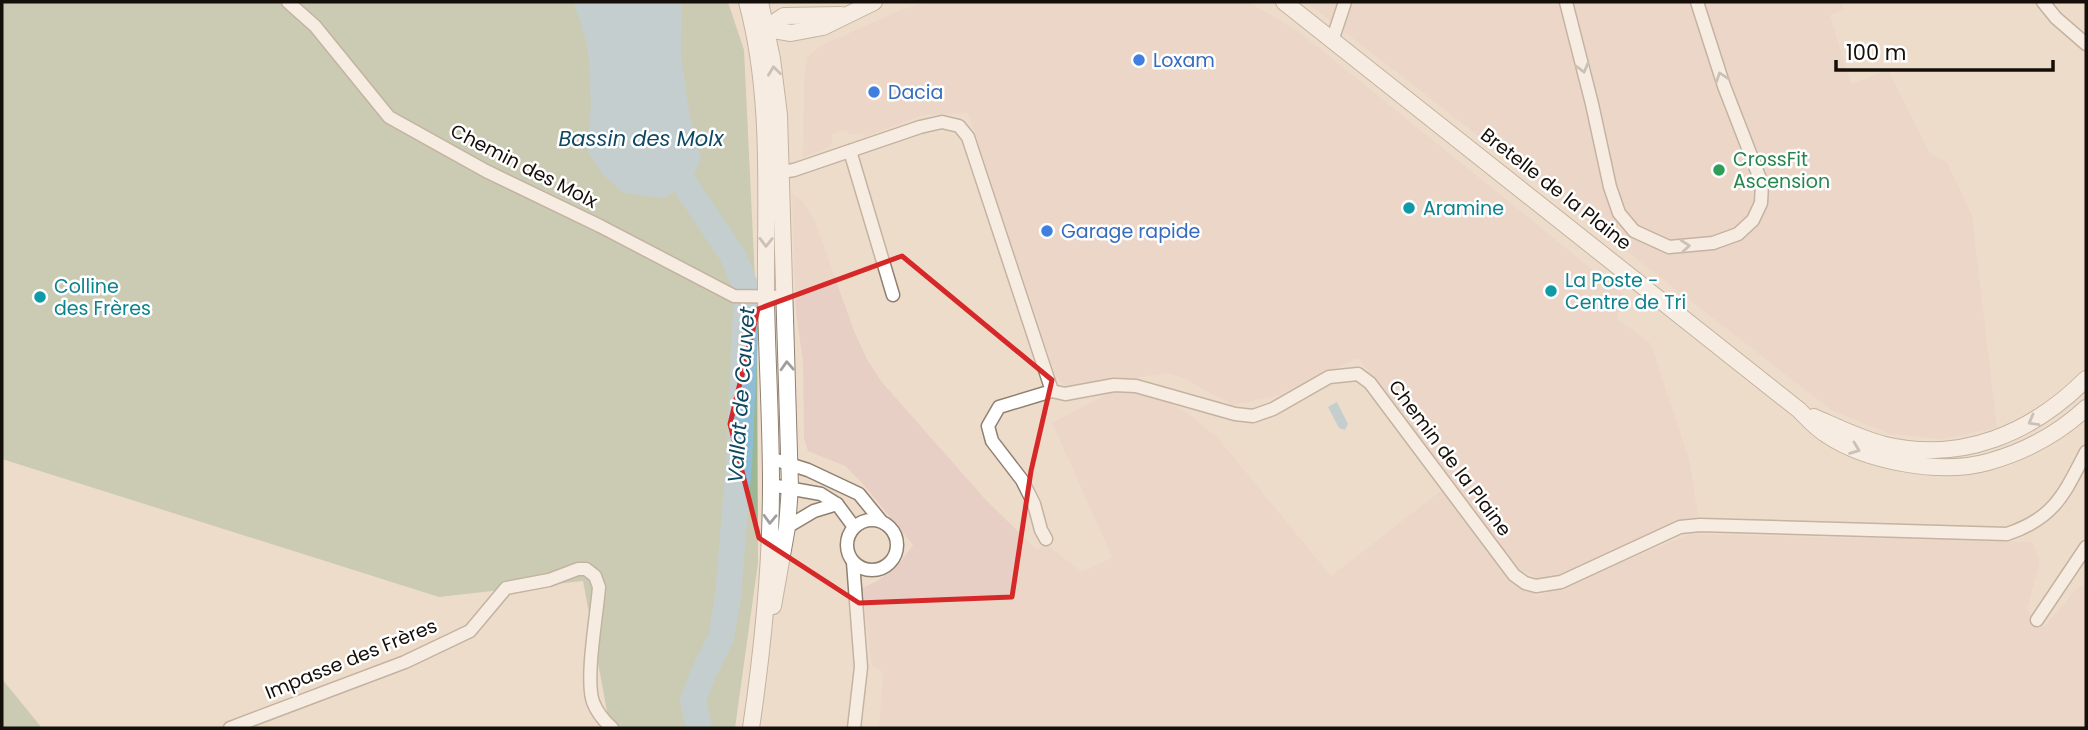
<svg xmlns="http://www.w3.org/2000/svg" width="2088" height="730" font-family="Poppins,sans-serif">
	<rect width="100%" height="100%" fill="#eedccb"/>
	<g fill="#e8cfc6">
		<path d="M926 2H1249L1298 31 1623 294 1617 318 1651 344 1689 459 1699 520 1559 577 1538 579 1516 567 1358 358 1276 396 1232 405 1183 378 1167 373 1073 388 1064 385 1056 377 968 113 924 115 864 137 863 133 850 135 846 130 832 134V144L827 148 803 157 804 80 807 57 822 45 901 10Z"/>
		<path d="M1306 2H1841L1844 10 1830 15 1851 84 1888 70 1930 154 1947 162 1972 215 1997 428 1943 439 1890 434 1831 410Z"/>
		<path d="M792 194 801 200 814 218 854 331 867 359 881 381 985 499 1037 550 1046 544 1082 572 1112 557 1052 423 1115 390H1137L1154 394 1187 413 1218 438 1331 576 1447 486 1536 597 1690 534 2033 542 2040 563 2027 610 2044 627 2079 586 2086 588V728H879L883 672 872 666 862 588 877 581 899 564 913 545 863 484 845 466 808 451 804 439 803 362 796 313Z"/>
	</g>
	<g fill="#9db794">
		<path d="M2 2H728L744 50 757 320 758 563 735 728H610L583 581 439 597 2 459Z"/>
		<path d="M2 679 42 728H2Z"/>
	</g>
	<g fill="#90bdd6">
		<path d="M574 2H682L681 56 690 118 701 158 691 183 663 198 624 193 602 174 587 150 591 103 588 48Z"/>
		<path d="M1337 402 1348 424 1345 430 1339 428 1328 407Z"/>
	</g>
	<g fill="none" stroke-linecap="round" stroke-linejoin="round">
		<path stroke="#90bdd6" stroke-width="26" d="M666 156 733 256 747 290 739 463 728 597 721 638 704 672 693 700 699 728"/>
		<defs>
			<g id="minor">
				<path d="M288 2 315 26 389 117 486 171 600 226 734 296 784 297"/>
				<path d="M1566 2 1592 104 1610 187 1619 213 1634 231 1669 247 1713 243 1738 234 1753 220 1761 203 1762 184 1724 86 1697 2"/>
				<path d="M2043 2 2056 18 2086 44"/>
				<path d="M1333 38 1345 2"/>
				<path d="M850 151 893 295"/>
				<path d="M775 173 794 170 920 127 942 122 959 126 968 137 1052 391"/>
				<path d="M770 458 808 470 859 494 881 521"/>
				<path d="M771 485 821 494 837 504 854 527"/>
				<circle cx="872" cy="545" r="25"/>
				<path d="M787 527 814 511 837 504"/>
				<path d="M1046 539 1041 530 1034 504 1022 480 992 441 988 426 999 407 1052 391 1065 394 1114 385 1136 386 1235 414 1253 416 1273 409 1329 377 1358 374 1370 383 1514 575 1525 583 1536 586 1561 582 1680 527 1700 525 2007 534C2055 518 2064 494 2086 452"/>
				<path d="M853 562 861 667 854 728"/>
				<path d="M2037 620 2086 547"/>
				<path d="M230 728 405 662 470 631 506 588 549 580 578 569H586L595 576 599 587C597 615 585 678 593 702 597 712 604 721 612 728"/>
			</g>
			<g id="secondary">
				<path d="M747 2C773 98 765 199 766 298 767 360 771 422 771 484 771 566 763 647 751 728"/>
				<path d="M760 2 772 59 779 115 790 487 787 527 773 606"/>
				<path d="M1284 2 1799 410C1808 419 1817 429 1827 435 1868 462 1941 475 1988 462 2024 452 2059 433 2086 408"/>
				<path d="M761 28 791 33 823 27 874 2"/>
				<path d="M766 28 784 16 841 15"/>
				<path d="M1814 417C1837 427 1861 439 1885 445 1962 463 2032 433 2086 379"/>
			</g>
		</defs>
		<use href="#minor" stroke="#908070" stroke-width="15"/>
		<use href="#secondary" stroke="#908070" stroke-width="18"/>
		<use href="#minor" stroke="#fff" stroke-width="12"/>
		<use href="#secondary" stroke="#fff" stroke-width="16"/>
	</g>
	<defs><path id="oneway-chevron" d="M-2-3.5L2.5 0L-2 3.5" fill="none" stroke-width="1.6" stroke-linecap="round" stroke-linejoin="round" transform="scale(1.75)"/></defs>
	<g stroke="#a19f9d">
		<use href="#oneway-chevron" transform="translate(1583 68) rotate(75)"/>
		<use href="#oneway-chevron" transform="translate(774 71) rotate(-97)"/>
		<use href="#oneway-chevron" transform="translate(1721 77) rotate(-109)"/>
		<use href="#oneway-chevron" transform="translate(766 242) rotate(91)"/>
		<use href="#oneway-chevron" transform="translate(1685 246) rotate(-5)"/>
		<use href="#oneway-chevron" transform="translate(787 366) rotate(-93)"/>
		<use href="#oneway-chevron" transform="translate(2033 421) rotate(151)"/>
		<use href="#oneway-chevron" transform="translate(1855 449) rotate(21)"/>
		<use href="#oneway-chevron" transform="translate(770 519) rotate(92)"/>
	</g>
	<path d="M0 0H2088V730H0ZM902 256 1052 380 1031 471 1012 597 859 603 759 538 730 424 758 309Z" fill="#eedccb" fill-opacity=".55" fill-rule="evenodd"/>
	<path fill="none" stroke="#d62828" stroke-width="5" stroke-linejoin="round" d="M902 256 1052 380 1031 471 1012 597 859 603 759 538 730 424 758 309Z"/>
	<g fill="#3f7fe0" stroke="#fff" stroke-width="2.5">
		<circle cx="1139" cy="60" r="7"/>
		<circle cx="874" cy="92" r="7"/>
		<circle cx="1047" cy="231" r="7"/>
	</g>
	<circle fill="#2e9e5b" stroke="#fff" stroke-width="2.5" cx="1719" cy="170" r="7"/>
	<g fill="#0f9aa8" stroke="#fff" stroke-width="2.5">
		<circle cx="1409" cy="208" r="7"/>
		<circle cx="1551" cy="291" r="7"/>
		<circle cx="40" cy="297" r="7"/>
	</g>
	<g text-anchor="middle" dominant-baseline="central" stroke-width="5" stroke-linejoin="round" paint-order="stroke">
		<g font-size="19" fill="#366cbe" stroke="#fff" text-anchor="start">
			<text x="1153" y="60">Loxam</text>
			<text x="888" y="92">Dacia</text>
			<text x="1061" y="231">Garage rapide</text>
		</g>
		<g font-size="19" fill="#27864d" stroke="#fff" text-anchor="start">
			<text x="1733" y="159">CrossFit<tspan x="1733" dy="22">Ascension</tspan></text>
		</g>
		<g font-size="19" fill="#150f09" stroke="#fff">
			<text transform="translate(524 166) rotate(27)">Chemin des Molx</text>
			<text transform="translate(1556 189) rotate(38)">Bretelle de la Plaine</text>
			<text transform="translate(1450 458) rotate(53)">Chemin de la Plaine</text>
			<text transform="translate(351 659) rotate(-22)">Impasse des Frères</text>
		</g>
		<g font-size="19" fill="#0d838f" stroke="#fff" text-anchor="start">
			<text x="1423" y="208">Aramine</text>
			<text x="1565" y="280">La Poste -<tspan x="1565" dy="22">Centre de Tri</tspan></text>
			<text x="54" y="286">Colline<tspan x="54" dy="22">des Frères</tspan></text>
		</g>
		<g font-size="21" font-style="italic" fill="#0e4862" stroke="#fff">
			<text x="641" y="138">Bassin des Molx</text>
			<text transform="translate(741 395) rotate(-86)">Vallat de Cauvet</text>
		</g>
	</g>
	<rect width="2088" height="730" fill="none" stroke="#150f09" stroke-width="7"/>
	<path d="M1836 60v10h217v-10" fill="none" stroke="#150f09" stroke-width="3.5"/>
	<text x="1846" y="60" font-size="21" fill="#150f09" stroke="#ffffff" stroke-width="5" paint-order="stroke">100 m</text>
</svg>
